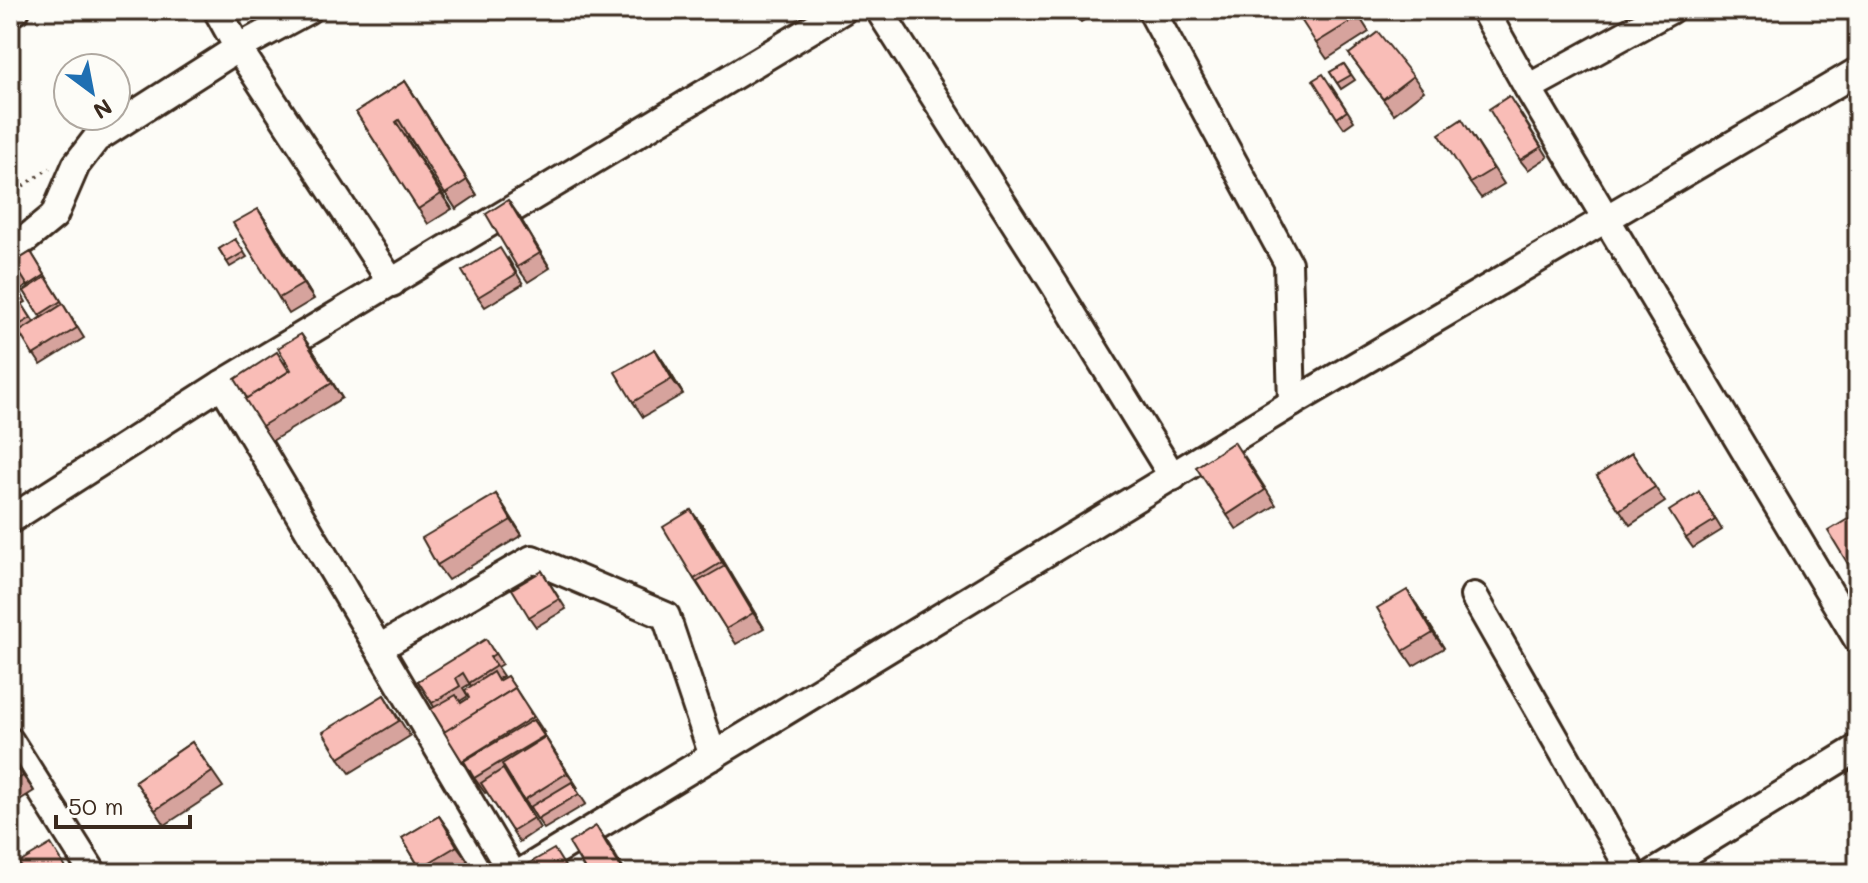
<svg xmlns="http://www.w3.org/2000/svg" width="1868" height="883" font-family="Mali,sans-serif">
	<rect width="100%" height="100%" fill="#fdfcf7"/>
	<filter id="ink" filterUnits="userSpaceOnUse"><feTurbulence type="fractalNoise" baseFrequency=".0125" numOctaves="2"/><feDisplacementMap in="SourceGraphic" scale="16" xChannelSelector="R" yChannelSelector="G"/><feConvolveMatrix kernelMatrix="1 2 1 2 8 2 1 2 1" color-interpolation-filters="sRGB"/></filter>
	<g filter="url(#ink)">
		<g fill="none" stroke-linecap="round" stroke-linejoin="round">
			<defs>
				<g id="minor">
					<path d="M217 10 238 48 392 283"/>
					<path d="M879 10 1054 284 1173 477"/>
					<path d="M1151 10 1288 263 1292 403"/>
					<path d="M1484 10 1528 88 1858 640"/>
					<path d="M10 13 16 10"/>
					<path d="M1528 88 1670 10"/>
					<path d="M10 252 54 216 76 165 96 139 238 48 308 10"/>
					<path d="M222 384 512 873"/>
					<path d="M10 520 222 384 843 10"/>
					<path d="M1474 596 1632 873"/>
					<path d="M379 648 532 559 666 616 713 756"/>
					<path d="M10 741 93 873"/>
					<path d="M520 873 1292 403 1858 71"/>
					<path d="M1654 873 1858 748"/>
				</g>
			</defs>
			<use href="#minor" stroke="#3b2a1e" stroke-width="32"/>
			<path stroke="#3b2a1e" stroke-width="3" stroke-dasharray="2 6" stroke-linecap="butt" d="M10 195 50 168"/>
			<use href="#minor" stroke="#fdfcf7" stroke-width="26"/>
		</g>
		<g fill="#d6a39d" stroke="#3b2a1e" stroke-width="2" fill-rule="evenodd">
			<path d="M1018 10H1040L1024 19Z"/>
			<path d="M1072 10H1101L1081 22Z"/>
			<path d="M1355 10 1369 32 1327 59 1316 43Z"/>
			<path d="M1349 54 1413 76 1424 91 1394 114Z"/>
			<path d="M1344 64 1355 80 1341 89 1330 72Z"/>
			<path d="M405 81 477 195 456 209 408 136 406 137 452 209 428 224 356 112Z"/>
			<path d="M1330 84 1354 121 1344 128 1337 118Z"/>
			<path d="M1516 106 1548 157 1528 170 1520 160Z"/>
			<path d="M1472 135 1504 184 1481 198 1470 183Z"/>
			<path d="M258 209 268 224 314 299 289 314 279 298Z"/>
			<path d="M519 216 550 268 528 282 517 267Z"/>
			<path d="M235 239 247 257 230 267 219 249Z"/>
			<path d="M31 252 84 338 41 365 23 338 21 339 10 322V265ZM27 286 29 288 24 291 41 317 34 322 22 304 26 302 20 291Z"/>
			<path d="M508 258 523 284 485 307 478 297Z"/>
			<path d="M312 349 342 398 272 441 262 426 290 371Z"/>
			<path d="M655 349 665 364 683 394 643 417 633 402Z"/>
			<path d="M1632 453 1665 502 1630 525 1597 476Z"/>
			<path d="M1245 457 1276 505 1237 530 1227 515Z"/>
			<path d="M1699 492 1722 530 1693 548 1686 538Z"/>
			<path d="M496 494 522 535 448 580 437 565Z"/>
			<path d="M1858 504V579L1851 569Z"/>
			<path d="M702 525 764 628 736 644 694 579Z"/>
			<path d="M542 571 566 609 536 627 529 617Z"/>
			<path d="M1417 605 1444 648 1413 666 1403 651Z"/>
			<path d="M493 650 502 664 497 667 503 676 498 679 499 681 507 676 515 688 544 732H542L578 788 576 789 586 804 544 829 510 778H509L540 828 519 842 487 792 485 793 462 761 434 707 418 681ZM470 684 471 686 469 698 461 703 460 701 468 696 463 688Z"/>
			<path d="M384 695 410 736 350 773 339 758Z"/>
			<path d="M192 742 223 787 165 825 135 781Z"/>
			<path d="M10 755 16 762 34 791 10 806Z"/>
			<path d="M439 816 468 861 447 873H423L402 838Z"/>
		</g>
		<g fill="#ae8480" stroke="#3b2a1e" stroke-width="2">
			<path d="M405 81 415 96 477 195 467 180Z"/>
			<path d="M396 122 406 137 452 209 441 194Z"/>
			<path d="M508 200 519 216 550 268 540 253Z"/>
			<path d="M258 209 268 224 314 299 303 284Z"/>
			<path d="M301 334 312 349 342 398 332 383Z"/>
			<path d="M655 349 665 364 683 394 672 379Z"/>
			<path d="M496 494 506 509 522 535 511 520Z"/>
			<path d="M691 510 702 525 733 577 722 562Z"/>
			<path d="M725 566 735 581 764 628 753 613Z"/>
			<path d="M1407 590 1417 605 1444 648 1433 633Z"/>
			<path d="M533 720 544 735 578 788 567 773Z"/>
			<path d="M10 753 16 762 34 791 23 776Z"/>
			<path d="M439 816 450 831 468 861 457 846Z"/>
			<path d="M596 826 607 841 626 873 621 868Z"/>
		</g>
		<g fill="#f9bdb7" stroke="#3b2a1e" stroke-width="2">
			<path d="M1305 10H1354L1358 17 1316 43 1298 15Z"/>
			<path d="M1378 32 1413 76 1383 99 1349 54Z"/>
			<path d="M1344 64 1351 75 1337 83 1330 72Z"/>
			<path d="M1323 74 1347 111 1337 118 1313 80Z"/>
			<path d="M405 81 467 180 445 194 399 120 396 122 441 194 418 209 356 112Z"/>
			<path d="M1509 96 1541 147 1520 160 1489 109Z"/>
			<path d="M1462 119 1493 169 1470 183 1439 134Z"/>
			<path d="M508 200 540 253 517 267 486 214Z"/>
			<path d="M258 209 303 284 279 298 233 223Z"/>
			<path d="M235 239 244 252 227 262 219 249Z"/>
			<path d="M500 248 516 274 478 297 462 271Z"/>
			<path d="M31 252 45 275 28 286 21 275 13 281 19 292 10 297V265Z"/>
			<path d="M46 277 61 301 39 315 24 291Z"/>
			<path d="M18 297 31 318 14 328 10 322V302Z"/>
			<path d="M63 304 77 328 33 355 19 332Z"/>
			<path d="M301 334 332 383 262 426 245 399 291 370 278 348Z"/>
			<path d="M655 349 672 379 633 402 615 372Z"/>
			<path d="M277 352 289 371 247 398 235 379Z"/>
			<path d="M1234 442 1265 490 1227 515 1196 467Z"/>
			<path d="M1632 453 1655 487 1619 510 1597 476Z"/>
			<path d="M1699 492 1715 520 1686 538 1669 511Z"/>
			<path d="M496 494 511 520 437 565 422 538Z"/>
			<path d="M1856 501 1858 504V512L1853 515 1847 506Z"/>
			<path d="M691 510 722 562 694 579 663 527Z"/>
			<path d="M1858 513V565L1851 569 1828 531Z"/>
			<path d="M725 566 753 613 726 629 697 582Z"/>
			<path d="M542 571 559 599 529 617 512 589Z"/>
			<path d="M1407 590 1433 633 1403 651 1377 608Z"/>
			<path d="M486 639 495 654 490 657 496 666 469 683 463 673 456 678 460 686 432 703 418 681Z"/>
			<path d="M493 672 498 681 507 676 515 688 445 732 431 709 456 695 461 703 469 698 465 690Z"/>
			<path d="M515 688 533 717 462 761 444 732Z"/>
			<path d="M384 695 399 721 339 758 323 732Z"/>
			<path d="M533 720 544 736 474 778 464 761Z"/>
			<path d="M545 737 567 773 524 800 502 764Z"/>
			<path d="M192 742 212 772 155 810 135 781Z"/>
			<path d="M10 755 23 776 10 784Z"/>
			<path d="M503 769 533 818 512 831 481 783Z"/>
			<path d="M572 782 579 794 537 819 530 807Z"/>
			<path d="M439 816 457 846 420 868 402 838Z"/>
			<path d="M596 826 621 868 612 873H587L569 843Z"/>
			<path d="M51 844 69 873H25L19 863Z"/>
			<path d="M554 849 569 873H524L521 868Z"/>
			<path d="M623 869 626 873H616Z"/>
		</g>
	</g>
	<rect width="1868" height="883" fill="none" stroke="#fdfcf7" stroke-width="40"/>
	<rect x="20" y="20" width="1828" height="843" fill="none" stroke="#3b2a1e" stroke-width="3" filter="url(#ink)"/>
	<g transform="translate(92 92) rotate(148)"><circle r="38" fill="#fdfcf7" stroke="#afa8a0" stroke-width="2"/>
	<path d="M0-6L14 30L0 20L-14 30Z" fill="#1f6fb2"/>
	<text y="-12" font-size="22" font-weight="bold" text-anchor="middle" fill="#3b2a1e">N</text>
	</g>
	<path d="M56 815v12h134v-12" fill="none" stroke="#3b2a1e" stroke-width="4"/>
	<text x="68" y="815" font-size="24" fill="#3b2a1e" stroke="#fdfcf7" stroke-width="6" paint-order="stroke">50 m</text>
</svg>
